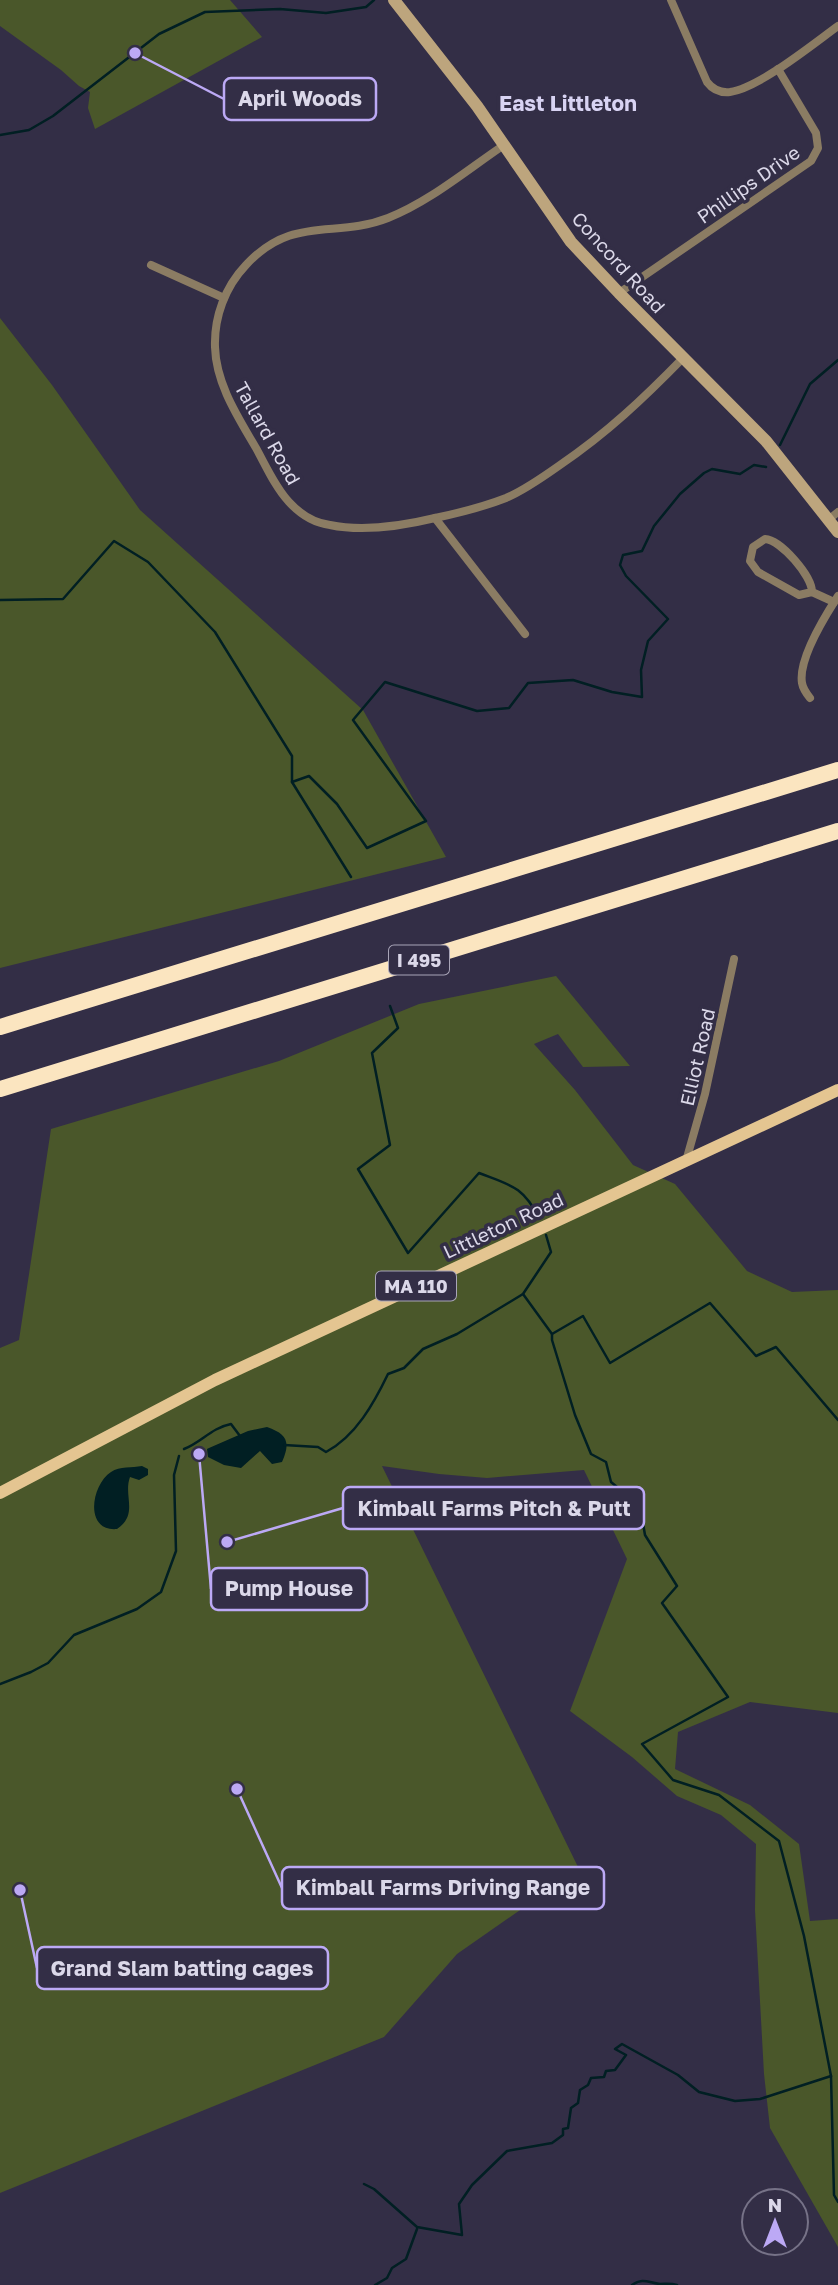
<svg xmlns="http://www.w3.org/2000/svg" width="838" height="2285" font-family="'Golos Text',sans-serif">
	<rect width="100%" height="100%" fill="#332e46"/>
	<g fill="#4a572a">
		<path d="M0 0H230L262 37 95 129 88 108 90 92 79 86 61 70 0 26Z"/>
		<path d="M0 318 52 385 140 510 363 710 446 857 0 968Z"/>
		<path d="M556 976 630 1066 583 1067 558 1034 534 1044 575 1090 633 1165 675 1184 747 1271 792 1292 838 1290V1713L750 1702 678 1732 675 1769 750 1805 799 1844 810 1921 838 1919V2247L770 2128 764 2074 755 1910 756 1844 721 1815 677 1796 632 1757 570 1711 627 1559 584 1470 487 1478 439 1474 382 1466 579 1869 457 1954 384 2037 0 2193V1348L19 1340 51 1129 279 1061 419 1004Z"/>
	</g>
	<g fill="#011f23">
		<path d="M267 1427C287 1434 291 1442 282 1462L272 1464 260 1451 241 1468 224 1465 208 1457 207 1449 209 1448 248 1431Z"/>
		<path d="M142 1466 148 1469V1475L139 1480 130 1477C123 1496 139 1514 117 1529 84 1532 91 1485 111 1472 120 1466 132 1468 142 1466Z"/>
	</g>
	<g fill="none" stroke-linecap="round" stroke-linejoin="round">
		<g stroke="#011f23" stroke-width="2.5">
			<path d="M0 135 29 130 53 116 159 34 205 12 280 9 326 13 366 7 374 0"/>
			<path d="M780 445 810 384 838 360"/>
			<path d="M0 600 63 599 114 541 148 562 215 632 292 756V782L351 877"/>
			<path d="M292 782 309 776 337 804 367 848 426 821 353 720 385 682 477 711 509 708 528 683 573 680 612 692 642 697 641 670 648 641 668 619 626 576 620 565 623 555 642 551 654 526 680 494 704 473 712 469 740 474 754 465 766 467"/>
			<path d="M390 1006 398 1028 372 1053 390 1145 358 1169 408 1253 479 1173C510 1185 523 1186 539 1218"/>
			<path d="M546 1235 551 1252 523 1294 552 1334 583 1316 610 1363 710 1303 756 1356 776 1347 838 1420"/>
			<path d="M552 1334V1340L575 1415 591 1454 606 1462 611 1482 640 1506 645 1535 677 1586 662 1603 728 1697 642 1744 673 1780 719 1795 779 1841 804 1936 831 2076 834 2195 838 2202"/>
			<path d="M284 1445 318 1447 326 1452C356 1436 374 1403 388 1374L404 1368 423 1349 457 1334 523 1294"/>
			<path d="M184 1449C202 1442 211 1428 231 1424L240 1436"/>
			<path d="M0 1684 31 1672 48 1663 74 1635 137 1609 161 1592 176 1551 174 1475 179 1456"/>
			<path d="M364 2184 374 2189 417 2227 462 2235 459 2204 472 2185 507 2151 552 2143 563 2135V2129L568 2128 571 2108 578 2103 580 2090 588 2085 591 2078 604 2077 606 2071 615 2070 626 2055 615 2049 622 2044 678 2075 699 2092 735 2101 760 2099 831 2076"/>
			<path d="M375 2285 387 2278 392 2268 406 2259 417 2229"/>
			<path d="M632 2285C643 2277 649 2283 660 2284 666 2284 670 2283 677 2285"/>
		</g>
		<g stroke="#8b7c63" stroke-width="8">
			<path d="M671 0 707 82C713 90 720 93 730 92 759 88 813 44 838 26"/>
			<path d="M504 145C467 170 429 202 388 218 335 239 293 214 246 265 225 287 214 317 215 347 216 384 238 417 256 448 266 466 275 487 289 502 300 514 314 523 330 525 363 532 402 526 435 518 459 513 483 507 506 498 525 490 543 477 560 465 607 433 644 398 683 358"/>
			<path d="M151 265 224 298"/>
			<path d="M619 293 811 161 818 148 816 133 778 69"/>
			<path d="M435 518 525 634"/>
			<path d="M828 520 838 512"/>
			<path d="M812 592 799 595 758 572 750 561 753 547 765 539C781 540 812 576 812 592L834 602"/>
			<path d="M810 698C806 693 803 689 802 683 798 659 825 616 838 596"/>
			<path d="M686 1161 705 1094 734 959"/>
		</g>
		<path stroke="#bda57d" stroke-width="12" d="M394 0 477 106 571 242 619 293 766 441 838 532"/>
		<path stroke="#e4c591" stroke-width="12" d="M0 1493 215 1380 838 1090"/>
		<g stroke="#fbe5c0" stroke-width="16">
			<path d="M0 1027 838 770"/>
			<path d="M0 1089 838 831"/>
		</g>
	</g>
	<g text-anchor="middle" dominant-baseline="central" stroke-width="7" stroke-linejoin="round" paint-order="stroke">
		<g fill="#332e46" stroke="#a9a5b8" stroke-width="2">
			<rect x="389" y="945.5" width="60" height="29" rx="5"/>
			<rect x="376" y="1271.5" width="80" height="29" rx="5"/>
		</g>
		<g font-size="18" font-weight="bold" fill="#dbd8e9">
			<text x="419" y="960">I 495</text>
			<text x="416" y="1286">MA 110</text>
		</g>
		<g font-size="19" fill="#dbd8e9" stroke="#332e46">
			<text transform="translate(748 184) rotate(-35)">Phillips Drive</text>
			<text transform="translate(619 262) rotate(48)">Concord Road</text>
			<text transform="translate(268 433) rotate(61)">Tallard Road</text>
			<text transform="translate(697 1057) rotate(-77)">Elliot Road</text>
			<text transform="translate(503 1225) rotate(-25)">Littleton Road</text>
		</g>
		<g font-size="21" font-weight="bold" fill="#d8d3f3" stroke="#332e46">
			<text x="568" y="103">East Littleton</text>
		</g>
	</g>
	<path fill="none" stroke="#bca9f5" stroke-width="2.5" d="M135 53L224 99M227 1542L343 1508M199 1454L211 1589M237 1789L282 1888M20 1890L37 1968"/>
	<g fill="#bca9f5" stroke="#332e46" stroke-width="2.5">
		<circle cx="135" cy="53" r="7"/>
		<circle cx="227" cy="1542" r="7"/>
		<circle cx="199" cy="1454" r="7"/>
		<circle cx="237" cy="1789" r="7"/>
		<circle cx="20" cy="1890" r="7"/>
	</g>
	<g fill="#332e46" stroke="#bca9f5" stroke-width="2.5">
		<rect x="224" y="78" width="152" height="42" rx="7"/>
		<rect x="343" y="1487" width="301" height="42" rx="7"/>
		<rect x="211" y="1568" width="156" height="42" rx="7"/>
		<rect x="282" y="1867" width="322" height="42" rx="7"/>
		<rect x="37" y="1947" width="291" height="42" rx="7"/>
	</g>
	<g font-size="21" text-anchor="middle" font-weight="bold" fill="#dbd8e9">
		<text x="300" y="106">April Woods</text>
		<text x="494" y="1516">Kimball Farms Pitch &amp; Putt</text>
		<text x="289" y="1596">Pump House</text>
		<text x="443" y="1895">Kimball Farms Driving Range</text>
		<text x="182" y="1976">Grand Slam batting cages</text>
	</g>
	<g transform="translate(775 2222)"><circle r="33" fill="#332e46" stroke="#767287" stroke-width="2"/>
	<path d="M0-5L12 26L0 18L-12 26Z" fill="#bca9f5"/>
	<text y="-10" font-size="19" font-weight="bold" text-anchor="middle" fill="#dbd8e9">N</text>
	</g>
</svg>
